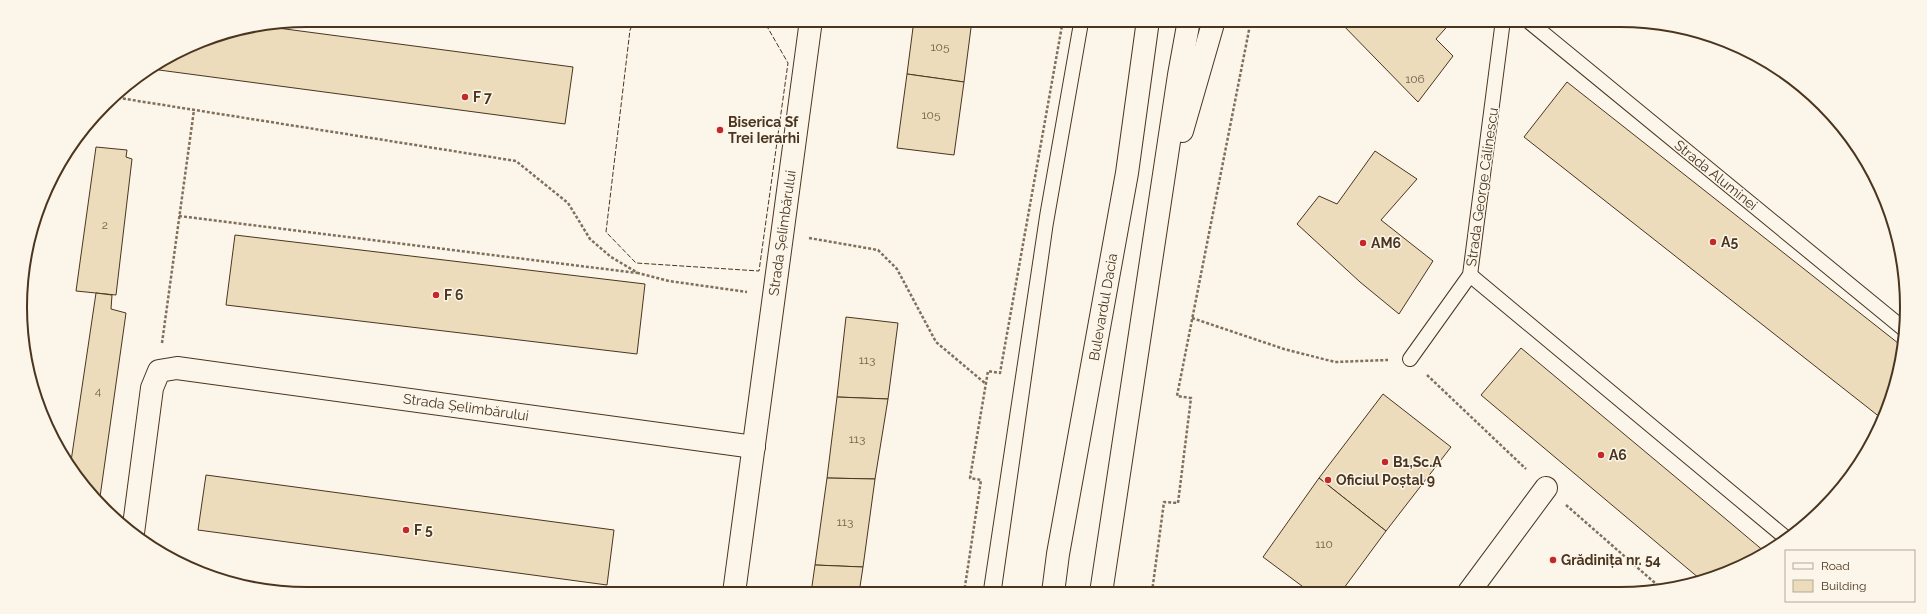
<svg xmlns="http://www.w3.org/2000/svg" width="1927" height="614" font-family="Raleway,sans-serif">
	<rect width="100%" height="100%" fill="#fbf6e9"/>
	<g fill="#ecdcbc" stroke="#4a3520">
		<path d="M914 20H972L964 82 907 74Z"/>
		<path d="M1338 20H1453L1436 39 1453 56 1418 102Z"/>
		<path d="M255 25 573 67 565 124 159 70V65L197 42Z"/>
		<path d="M907 74 964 82 954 155 897 148Z"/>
		<path d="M1567 82 1903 347 1901 363 1881 418 1524 137Z"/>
		<path d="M96 147 127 150 126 157 132 159 116 295 76 291Z"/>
		<path d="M1375 151 1417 179 1381 220 1433 261 1399 314 1360 282 1297 224 1319 196 1337 204Z"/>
		<path d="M235 235 645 284 637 354 226 305Z"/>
		<path d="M96 293 112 295 111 309 126 313 99 504 70 468Z"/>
		<path d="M846 317 898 323 888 399 837 397Z"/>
		<path d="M1521 348 1721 515 1765 552 1747 565 1700 579 1481 395Z"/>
		<path d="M1383 394 1451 447 1386 531 1319 478Z"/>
		<path d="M837 397 888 399 875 479 827 478Z"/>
		<path d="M206 475 614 530 607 585 198 530Z"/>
		<path d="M827 478 875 479 863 567 815 565Z"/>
		<path d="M1319 478 1386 531 1341 592H1310L1263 557Z"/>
		<path d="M815 565 863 567 859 593H811Z"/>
	</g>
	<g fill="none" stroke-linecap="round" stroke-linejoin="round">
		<defs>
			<g id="service">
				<path d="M1527 20 1905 330"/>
				<path d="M1470 275 1786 538"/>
				<path d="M1410 359 1470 275 1503 20"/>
			</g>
			<g id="minor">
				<path d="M133 533 152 388 159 371 177 368 754 447"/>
				<path d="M1469 592 1546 488"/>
				<path d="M734 593 811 20"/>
			</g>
			<g id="primary">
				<path d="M1182 131 1214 20"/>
				<path d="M1053 593 1058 554 1127 173 1148 20"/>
				<path d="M1101 593 1179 75 1189 20"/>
			</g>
		</defs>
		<use href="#service" stroke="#4a3520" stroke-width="16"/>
		<use href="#minor" stroke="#4a3520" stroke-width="24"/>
		<use href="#primary" stroke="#4a3520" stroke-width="24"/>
		<g stroke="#7f6f5c" stroke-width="2.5" stroke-dasharray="3 2" stroke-linecap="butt">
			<path d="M113 97 516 161 568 203 590 239 611 257 638 273 669 281 747 292"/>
			<path d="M179 216 637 273"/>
			<path d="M809 238 878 250 897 269 936 342 986 384"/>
			<path d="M1192 318 1284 349 1335 362 1388 360"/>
			<path d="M162 343 194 110"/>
			<path d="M1427 375 1526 469"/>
			<path d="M1566 505 1663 590"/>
			<path d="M1152 592 1164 502 1178 503 1191 398 1177 396 1251 20"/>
			<path d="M964 593 981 480 970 478 988 371 1000 373 1063 20"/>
		</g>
		<use href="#service" stroke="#fbf6e9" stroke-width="14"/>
		<use href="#minor" stroke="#fbf6e9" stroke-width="22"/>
		<use href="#primary" stroke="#fbf6e9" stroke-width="22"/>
		<g stroke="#4a3520" stroke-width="1">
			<path d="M983 593 1040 213 1074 20"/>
			<path d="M1001 593 1053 226 1089 20"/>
		</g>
		<path stroke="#4a3520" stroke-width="1" stroke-dasharray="5 2" stroke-linecap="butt" d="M635 20 630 30 606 232 636 263 759 271 788 63 765 23 752 20"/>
	</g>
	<g fill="#c62828" stroke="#fbf6e9" stroke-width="1.5">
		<circle cx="465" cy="97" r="4"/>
		<circle cx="720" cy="130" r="4"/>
		<circle cx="1713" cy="242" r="4"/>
		<circle cx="1363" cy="243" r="4"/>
		<circle cx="436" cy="295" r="4"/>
		<circle cx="1601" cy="455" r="4"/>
		<circle cx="1385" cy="462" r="4"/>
		<circle cx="1328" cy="480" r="4"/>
		<circle cx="406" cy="530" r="4"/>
		<circle cx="1553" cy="560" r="4"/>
	</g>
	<g text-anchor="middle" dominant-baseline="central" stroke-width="3" stroke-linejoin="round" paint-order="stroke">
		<g font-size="12" fill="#725f47">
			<text x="940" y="47">105</text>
			<text x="1415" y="79">106</text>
			<text x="931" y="115">105</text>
			<text x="105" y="225">2</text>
			<text x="867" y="360">113</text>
			<text x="98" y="391">4</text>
			<text x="857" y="439">113</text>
			<text x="845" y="522">113</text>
			<text x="1324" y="544">110</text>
		</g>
		<g font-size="14" font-weight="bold" fill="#4a3520" stroke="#fbf6e9" text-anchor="start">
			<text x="473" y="97">F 7</text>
			<text x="728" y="122">Biserica Sf<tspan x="728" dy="16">Trei Ierarhi</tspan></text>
			<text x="1721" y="242">A5</text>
			<text x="1371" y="243">AM6</text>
			<text x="444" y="295">F 6</text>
			<text x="1609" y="455">A6</text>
			<text x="1393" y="462">B1,Sc.A</text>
			<text x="1336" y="480">Oficiul Poștal 9</text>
			<text x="414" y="530">F 5</text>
			<text x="1561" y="560">Grădinița nr. 54</text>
		</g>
		<g font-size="14" fill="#4a3520" stroke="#fbf6e9">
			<text transform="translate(1716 175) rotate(39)">Strada Aluminei</text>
			<text transform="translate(1482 187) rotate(-82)">Strada George Călinescu</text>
			<text transform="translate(782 233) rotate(-82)">Strada Șelimbărului</text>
			<text transform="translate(1103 307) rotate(-80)">Bulevardul Dacia</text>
			<text transform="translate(466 407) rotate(8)">Strada Șelimbărului</text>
		</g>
	</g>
	<path d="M0 0H1927V614H0ZM307 27H1620A280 280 0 0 1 1900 307V307A280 280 0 0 1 1620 587H307A280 280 0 0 1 27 307V307A280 280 0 0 1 307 27Z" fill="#fbf6e9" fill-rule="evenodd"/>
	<path fill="none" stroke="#4a3520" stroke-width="2" d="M307 27H1620A280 280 0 0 1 1900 307V307A280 280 0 0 1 1620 587H307A280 280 0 0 1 27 307V307A280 280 0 0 1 307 27Z"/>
	<rect x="1785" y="550" width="130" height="52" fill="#fbf6e9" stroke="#b4a999"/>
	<rect x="1793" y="563" width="20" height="6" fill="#fbf6e9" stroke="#b4a999"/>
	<text x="1821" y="570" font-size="12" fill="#4a3520">Road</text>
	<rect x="1793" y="580" width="20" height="12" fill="#ecdcbc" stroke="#b4a999"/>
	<text x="1821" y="590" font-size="12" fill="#4a3520">Building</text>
</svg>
